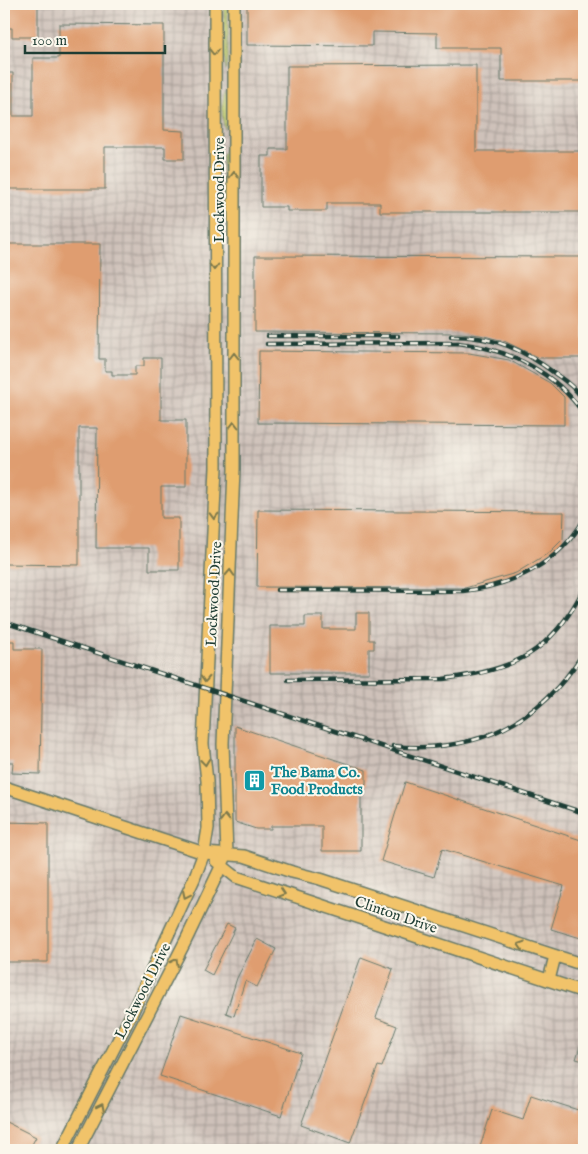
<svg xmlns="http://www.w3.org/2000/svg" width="588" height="1154" font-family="'IM FELL English',serif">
	<defs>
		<pattern id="industrial-grid" width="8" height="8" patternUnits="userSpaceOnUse" patternTransform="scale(1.25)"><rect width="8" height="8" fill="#cec1b9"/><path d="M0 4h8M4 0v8" fill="none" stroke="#a79e97"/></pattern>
	</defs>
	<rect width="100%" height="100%" fill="#fbf7ec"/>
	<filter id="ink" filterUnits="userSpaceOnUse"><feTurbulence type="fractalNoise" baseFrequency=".02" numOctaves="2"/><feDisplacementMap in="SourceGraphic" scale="10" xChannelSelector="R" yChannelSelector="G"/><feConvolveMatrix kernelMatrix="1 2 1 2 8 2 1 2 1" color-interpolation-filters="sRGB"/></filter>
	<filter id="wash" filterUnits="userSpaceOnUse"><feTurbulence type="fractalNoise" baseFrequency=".0096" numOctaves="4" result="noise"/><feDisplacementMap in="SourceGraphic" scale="20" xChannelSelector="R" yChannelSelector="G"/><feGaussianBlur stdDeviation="1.12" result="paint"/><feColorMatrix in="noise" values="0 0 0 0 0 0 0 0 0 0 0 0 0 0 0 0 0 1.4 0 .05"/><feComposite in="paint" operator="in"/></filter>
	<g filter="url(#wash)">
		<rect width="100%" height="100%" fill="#f1ecd5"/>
		<rect fill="url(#industrial-grid)" x="4" y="4" width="580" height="1146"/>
		<g fill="#b7c365" stroke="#6b804c">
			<path d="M224 4H227L228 11V60L226 70 223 51Z"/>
			<path d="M226 90C230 100 230 120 225 129 221 119 221 99 226 90Z"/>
			<path d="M226 148C229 158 230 208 226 217L223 210V156Z"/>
		</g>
		<g id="blocks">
			<g fill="#df9d6f">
				<path d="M4 4H38V37H12V28H4Z"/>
				<path d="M247 4H584V81H501V48H437V33L372 32V46L247 45Z"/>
				<path d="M59 24 164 25V130L184 131V159H165V147H105V189H4V73H13V116H33V58H59Z"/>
				<path d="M476 65V151H584V212H380V203H327V211H287V207H261V156H270V149H287V66Z"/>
				<path d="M4 244H100L99 359H105V371H112V375H135V366H144V358H161V420H186V487H161V518H179V570H149V548H96L97 428H79V565L4 564Z"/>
				<path d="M255 256 584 257V358H539L504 341 480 335 461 333 255 332Z"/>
				<path d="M259 351 469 353 509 360 550 383 564 397V425L258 423Z"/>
				<path d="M258 510 564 512 563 539 550 552 516 573 465 588 257 587Z"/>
				<path d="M356 613H369V640H374V649H369V673H270V626H305V616H323V629H356Z"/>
				<path d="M4 641H14V649H42L40 774 12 773 13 762H4Z"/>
				<path d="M235 726 366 770V785H361V851H322V826H271V829H256L235 822Z"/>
				<path d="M405 782 584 841V939L551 929 564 886 442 849 434 877 381 861Z"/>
				<path d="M4 822 48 823V962H4Z"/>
				<path d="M227 924 235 928 212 975 203 970Z"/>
				<path d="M257 939 276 949 257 987 245 981 234 1016 226 1013 237 978Z"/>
				<path d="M361 957 393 969 376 1018 397 1026 382 1067 378 1066 350 1143 301 1125Z"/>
				<path d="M181 1014 301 1053 281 1116 160 1076Z"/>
				<path d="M583 1037H584V1061L576 1059Z"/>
				<path d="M531 1095 578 1110 583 1095H584V1150H479L492 1110 523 1120Z"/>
				<path d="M4 1121 36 1137 29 1150H4Z"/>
			</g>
		</g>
	</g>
	<g filter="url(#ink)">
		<use href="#blocks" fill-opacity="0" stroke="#687a6c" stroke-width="1"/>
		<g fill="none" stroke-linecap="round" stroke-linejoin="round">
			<defs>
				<g id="major">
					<path d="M4 787 204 853 244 856 292 872 320 879 584 965"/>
					<path d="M216 861 236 877 584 992"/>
					<path d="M549 980 555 956"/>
					<path d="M62 1150 132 1013 194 879 204 853 208 828 207 781 203 744 216 468 215 4"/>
					<path d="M78 1150 186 940 227 854 223 744 234 469V4"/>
				</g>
			</defs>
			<use href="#major" stroke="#687a6c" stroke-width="14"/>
			<use href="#major" stroke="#f1c36a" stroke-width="11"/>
			<defs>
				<g id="rail">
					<path d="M268 336H398"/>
					<path d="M451 336C494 336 523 349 557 375 567 382 579 391 584 402"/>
					<path d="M267 344 458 343C509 349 555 372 584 414"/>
					<path d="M277 590 463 591C512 586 560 563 584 519"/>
					<path d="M4 622 584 813"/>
					<path d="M288 680 443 679C513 671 552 653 584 588"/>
					<path d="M393 746C476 754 540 723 584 652"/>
				</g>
			</defs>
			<use href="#rail" stroke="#1f3d34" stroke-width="4.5"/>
			<use href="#rail" stroke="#fbf7ec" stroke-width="2.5" stroke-dasharray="8" stroke-linecap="butt"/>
		</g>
		<defs><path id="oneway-chevron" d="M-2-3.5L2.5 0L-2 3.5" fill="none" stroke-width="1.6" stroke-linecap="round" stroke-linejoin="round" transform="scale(1.25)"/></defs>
		<g stroke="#7d794c">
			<use href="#oneway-chevron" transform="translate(214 52) rotate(90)"/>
			<use href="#oneway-chevron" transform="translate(234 175) rotate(-90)"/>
			<use href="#oneway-chevron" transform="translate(214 267) rotate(90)"/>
			<use href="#oneway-chevron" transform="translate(234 356) rotate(-90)"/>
			<use href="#oneway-chevron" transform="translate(234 425) rotate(-90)"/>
			<use href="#oneway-chevron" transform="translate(214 516) rotate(92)"/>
			<use href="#oneway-chevron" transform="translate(230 573) rotate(-87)"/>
			<use href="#oneway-chevron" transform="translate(205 679) rotate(93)"/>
			<use href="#oneway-chevron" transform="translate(205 762) rotate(84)"/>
			<use href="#oneway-chevron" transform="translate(225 818) rotate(-92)"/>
			<use href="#oneway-chevron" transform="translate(282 893) rotate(18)"/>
			<use href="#oneway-chevron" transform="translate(186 895) rotate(116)"/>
			<use href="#oneway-chevron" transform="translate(521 945) rotate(-162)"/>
			<use href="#oneway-chevron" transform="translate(175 962) rotate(-63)"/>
			<use href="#oneway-chevron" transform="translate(101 1107) rotate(-63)"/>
		</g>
	</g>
	<defs>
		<symbol id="building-square" viewBox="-11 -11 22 22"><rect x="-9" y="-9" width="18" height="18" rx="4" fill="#0f9aa8" stroke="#fbf7ec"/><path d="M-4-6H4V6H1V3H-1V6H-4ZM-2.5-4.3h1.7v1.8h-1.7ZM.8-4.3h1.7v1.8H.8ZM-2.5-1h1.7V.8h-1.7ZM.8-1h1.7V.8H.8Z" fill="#fff"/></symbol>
	</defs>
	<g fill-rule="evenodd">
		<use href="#building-square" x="242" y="768" width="25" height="25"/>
	</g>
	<g text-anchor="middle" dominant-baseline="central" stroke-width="4" stroke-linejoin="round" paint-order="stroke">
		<g font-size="15" fill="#1f3d34" stroke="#fbf7ec">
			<text transform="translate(219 190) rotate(-90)">Lockwood Drive</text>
			<text transform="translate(214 594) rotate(-87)">Lockwood Drive</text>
			<text transform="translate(396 915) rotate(19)">Clinton Drive</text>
			<text transform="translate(143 991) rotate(-63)">Lockwood Drive</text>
		</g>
		<g font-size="15" font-weight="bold" fill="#0d838f" stroke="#fbf7ec" text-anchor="start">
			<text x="271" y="772">The Bama Co.<tspan x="271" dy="17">Food Products</tspan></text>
		</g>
	</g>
	<rect width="588" height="1154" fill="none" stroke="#fbf7ec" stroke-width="20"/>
	<path d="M25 45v8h140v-8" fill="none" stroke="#1f3d34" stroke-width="2.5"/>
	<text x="32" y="45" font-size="15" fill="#1f3d34" stroke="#fbf7ec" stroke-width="4" paint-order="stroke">100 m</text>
</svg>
